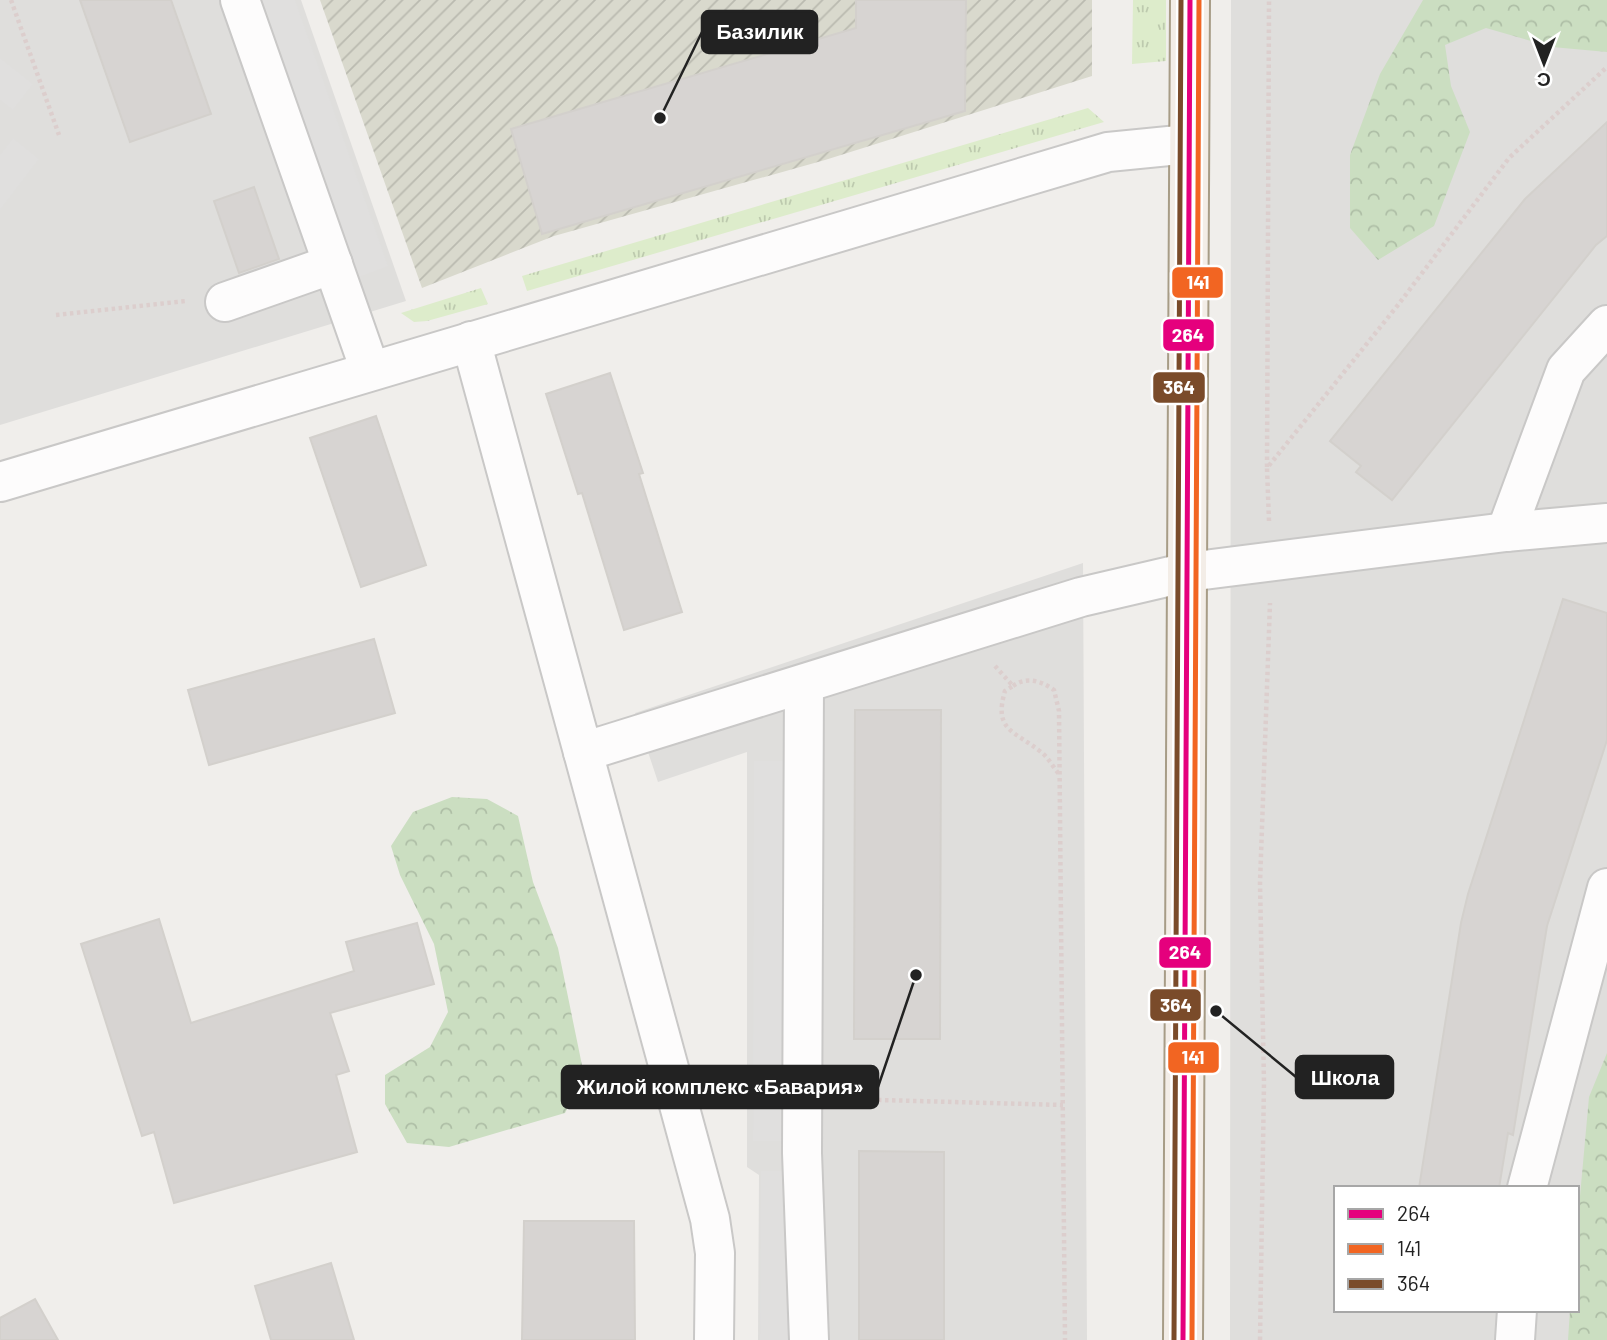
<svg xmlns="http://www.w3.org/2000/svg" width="1607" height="1340" font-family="Barlow,sans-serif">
	<defs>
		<pattern id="construction-furrows" width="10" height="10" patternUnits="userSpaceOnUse" patternTransform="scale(1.75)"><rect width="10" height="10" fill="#d9d9cd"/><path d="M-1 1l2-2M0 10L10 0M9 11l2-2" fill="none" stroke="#babab0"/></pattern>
		<pattern id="grass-tufts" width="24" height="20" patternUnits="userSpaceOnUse" patternTransform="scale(1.75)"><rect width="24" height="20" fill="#ddeccb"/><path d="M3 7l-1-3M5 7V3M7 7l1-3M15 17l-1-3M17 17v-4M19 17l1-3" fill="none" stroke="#bdcaae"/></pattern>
		<pattern id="forest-crowns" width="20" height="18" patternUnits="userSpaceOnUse" patternTransform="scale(1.75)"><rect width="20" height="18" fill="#cbdec1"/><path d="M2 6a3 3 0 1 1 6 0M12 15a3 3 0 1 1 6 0" fill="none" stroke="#aebea6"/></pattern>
	</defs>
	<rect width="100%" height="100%" fill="#f0eeeb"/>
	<g fill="#dfdedc" fill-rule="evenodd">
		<path d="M0 0H301L406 301 0 425Z"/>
		<path d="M1231 0H1607V1340H1230ZM1336 1188H1577V1310H1336Z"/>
		<path d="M1083 563 1087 1340H758L759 1175 747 1167V752L658 782 635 713Z"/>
	</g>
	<path fill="url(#construction-furrows)" d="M320 0H1092V76L825 160 554 236 422 288Z"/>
	<g fill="url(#grass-tufts)">
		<path d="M1133 0H1166V61L1132 64Z"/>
		<path d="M1088 108 1104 122 527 291 522 276Z"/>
		<path d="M481 288 488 304 427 321 414 322 401 313Z"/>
	</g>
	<g fill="url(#forest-crowns)">
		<path d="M1423 0H1607V52L1552 47 1486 28 1445 45 1451 86 1470 132 1434 226 1378 260 1350 228V155L1380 74Z"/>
		<path d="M452 797 487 799 518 816 533 882 558 948 584 1075 565 1113 449 1147 407 1143 385 1104V1075L430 1047 448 1012 434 944 400 875 391 846 413 812Z"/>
		<path d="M1607 1053V1340H1568L1570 1310H1577V1229L1589 1097Z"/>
	</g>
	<g fill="#e0dfde">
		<path d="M259 0H295L388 266 356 278Z"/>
		<path d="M0 58 33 84 13 110 0 100Z"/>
		<path d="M13 138 39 159 0 210V155Z"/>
		<path d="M754 761H787L785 1141H753Z"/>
		<path d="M761 1171H794L793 1340H760Z"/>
	</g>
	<g fill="#d7d4d2" stroke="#d3d0cc" stroke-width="2">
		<path d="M80 0H171L211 114 130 142Z"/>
		<path d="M856 0H966L965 111 542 234 511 129 856 28Z"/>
		<path d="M1607 122V236L1596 245 1392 500 1356 472 1361 466 1330 441 1525 199Z"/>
		<path d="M254 187 279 259 239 273 214 201Z"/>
		<path d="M610 373 643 473 639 474 682 612 624 630 582 493 578 494 546 394Z"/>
		<path d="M376 416 426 565 361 587 310 438Z"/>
		<path d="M1563 599 1607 613V740L1547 926 1513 1135 1508 1133 1499 1188H1419L1461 923 1468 894Z"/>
		<path d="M374 639 395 713 209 765 188 690Z"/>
		<path d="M855 710H941L940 1039H854Z"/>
		<path d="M159 919 191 1023 354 971 346 942 417 923 434 984 330 1013 349 1071 336 1075 357 1152 174 1203 154 1132 142 1136 81 944Z"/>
		<path d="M859 1151 944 1152V1340H859Z"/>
		<path d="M524 1221H634L635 1340H522Z"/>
		<path d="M331 1263 354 1340H271L255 1286Z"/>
		<path d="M35 1299 58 1340H0V1318Z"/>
	</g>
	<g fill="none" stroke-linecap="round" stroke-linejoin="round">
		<defs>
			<g id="minor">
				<path d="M240 0 370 370"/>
				<path d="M225 302 333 264"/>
				<path d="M471 341 583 752 1081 597 1188 572 1506 532 1607 523"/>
				<path d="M0 482 1108 152 1189 144"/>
				<path d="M1506 532 1566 370 1607 325"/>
				<path d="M804 684 802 1153 809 1340"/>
				<path d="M583 752 710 1219 715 1253 714 1340"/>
				<path d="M1527 1188 1607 888"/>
				<path d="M1515 1340 1517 1310"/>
			</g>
			<path id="major" d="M1183 1340 1190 0"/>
		</defs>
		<use href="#minor" stroke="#c9c8c7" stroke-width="42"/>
		<use href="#major" stroke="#a79c86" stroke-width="42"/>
		<g stroke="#dccecd" stroke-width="4.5" stroke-dasharray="3.5 3.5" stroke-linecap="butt">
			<path d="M11 0 59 135"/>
			<path d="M56 315 186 301"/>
			<path d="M1267 467 1269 0"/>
			<path d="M1269 521 1267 468 1398 305 1509 158 1607 67"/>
			<path d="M995 666 1013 686 1005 691C993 731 1015 731 1041 752 1048 757 1053 767 1059 774"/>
			<path d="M1013 686C1027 676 1041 681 1054 690L1059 711 1065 1340"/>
			<path d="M843 1099 1063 1105"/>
			<path d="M1260 1340 1264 1082 1260 883 1270 603"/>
		</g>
		<use href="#minor" stroke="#fdfcfc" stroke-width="38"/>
		<use href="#major" stroke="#f3ede7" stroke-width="38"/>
		<defs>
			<path id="bus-1" d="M1183 1340 1190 0"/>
			<path id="bus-2" d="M1192 1340 1199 0"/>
			<path id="bus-3" d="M1174 1340 1181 0"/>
		</defs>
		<use href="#bus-1" stroke="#fff" stroke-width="10"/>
		<use href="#bus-2" stroke="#fff" stroke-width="10"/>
		<use href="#bus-3" stroke="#fff" stroke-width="10"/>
		<use href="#bus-1" stroke="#e5007d" stroke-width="5"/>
		<use href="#bus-2" stroke="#f26522" stroke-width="5"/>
		<use href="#bus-3" stroke="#7a4b2a" stroke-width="5"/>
	</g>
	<path fill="none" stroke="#222" stroke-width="2.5" d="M660 118L702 32M1216 1011L1296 1077M916 975L878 1087"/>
	<g fill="#222" stroke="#fff" stroke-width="2.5">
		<circle cx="660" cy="118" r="7"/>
		<circle cx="1216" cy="1011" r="7"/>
		<circle cx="916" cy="975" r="7"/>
	</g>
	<g fill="#222" stroke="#222" stroke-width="2.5">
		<rect x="702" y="11" width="115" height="42" rx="7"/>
		<rect x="1296" y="1056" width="97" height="42" rx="7"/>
		<rect x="562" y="1066" width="316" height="42" rx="7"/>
	</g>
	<g font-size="21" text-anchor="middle" font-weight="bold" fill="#fff">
		<text x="760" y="39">Базилик</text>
		<text x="1345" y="1085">Школа</text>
		<text x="720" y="1094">Жилой комплекс «Бавария»</text>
	</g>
	<g stroke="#fff" stroke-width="2.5">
		<rect x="1171" y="266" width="53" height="33" rx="7" fill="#f26522"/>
		<rect x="1162" y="318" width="53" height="34" rx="7" fill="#e5007d"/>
		<rect x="1152" y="371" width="54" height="33" rx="7" fill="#7a4b2a"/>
		<rect x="1158" y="936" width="54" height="33" rx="7" fill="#e5007d"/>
		<rect x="1149" y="988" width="53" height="34" rx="7" fill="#7a4b2a"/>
		<rect x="1167" y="1041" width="53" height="33" rx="7" fill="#f26522"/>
	</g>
	<g font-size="19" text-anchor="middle" font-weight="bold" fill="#fff">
		<text x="1198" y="289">141</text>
		<text x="1188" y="342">264</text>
		<text x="1179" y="394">364</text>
		<text x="1185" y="959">264</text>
		<text x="1176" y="1012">364</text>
		<text x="1193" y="1064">141</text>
	</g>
	<rect x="1334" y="1186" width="245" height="126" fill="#ffffff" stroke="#a7a7a7" stroke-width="2"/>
	<rect x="1348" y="1209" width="35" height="10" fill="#e5007d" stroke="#a7a7a7" stroke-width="2"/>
	<text x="1397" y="1221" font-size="21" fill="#222222">264</text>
	<rect x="1348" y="1244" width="35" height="10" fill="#f26522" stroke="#a7a7a7" stroke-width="2"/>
	<text x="1397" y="1256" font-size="21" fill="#222222">141</text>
	<rect x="1348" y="1279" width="35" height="10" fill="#7a4b2a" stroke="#a7a7a7" stroke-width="2"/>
	<text x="1397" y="1291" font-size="21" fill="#222222">364</text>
	<g transform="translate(1544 63) rotate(180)" stroke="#ffffff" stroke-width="5" paint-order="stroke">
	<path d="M0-5L12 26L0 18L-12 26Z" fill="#222222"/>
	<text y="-10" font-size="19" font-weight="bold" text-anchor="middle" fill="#222222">С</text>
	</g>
</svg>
